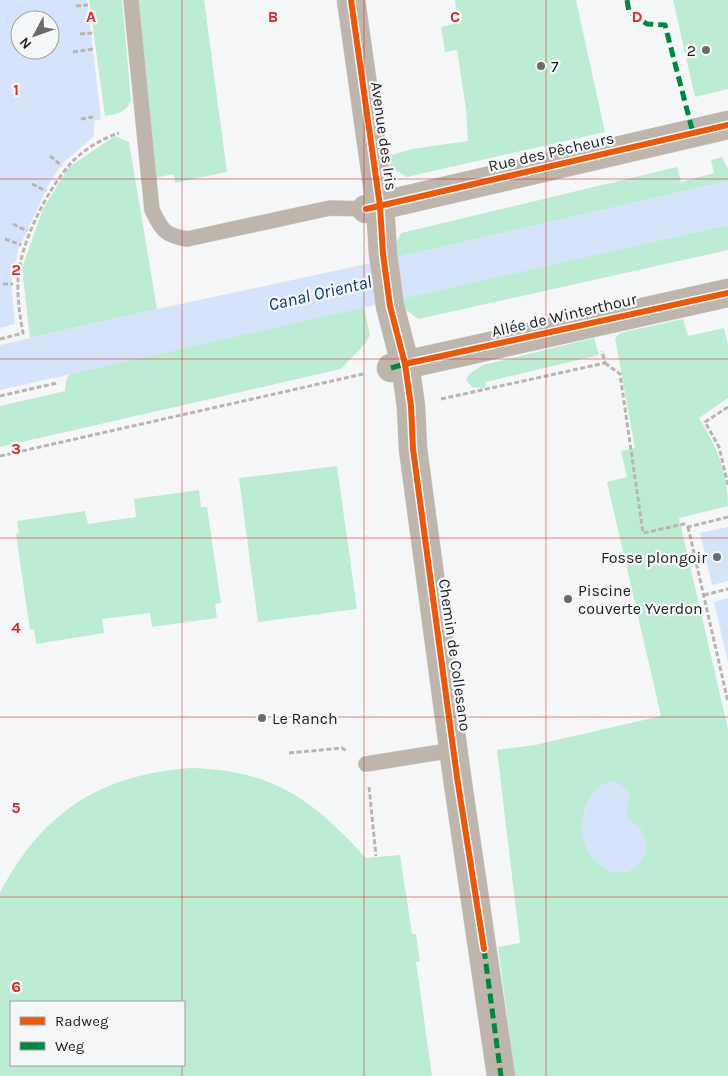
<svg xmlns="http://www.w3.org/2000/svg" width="728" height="1076" font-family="Karla,sans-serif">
	<rect width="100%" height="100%" fill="#f5f6f7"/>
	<g fill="#bcedd4" fill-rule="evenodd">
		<path d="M89 0H122L131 101C125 113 118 114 105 116Z"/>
		<path d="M138 0H204L227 172 175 183 174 174 154 178Z"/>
		<path d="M455 0H576L605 132 407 177 390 167 388 156 412 149 468 141 466 109 457 50 445 52 441 27 457 23Z"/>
		<path d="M673 0H728V89L695 97Z"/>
		<path d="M115 136 129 142 157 309 30 338 22 268 43 209 69 167Z"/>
		<path d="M722 157 728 169V181L394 258 396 243 401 233 677 167 681 182 714 173 711 160Z"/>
		<path d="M728 225V250L418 319 402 307 400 298Z"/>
		<path d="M364 307 370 335 365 344 341 369 0 447V406L65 391 66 381 69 374Z"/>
		<path d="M683 319 688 336 724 328 728 345V398L699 418C716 446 728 472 728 506L679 518 728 729V1076H515L498 947 520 943 497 750 535 745 661 716 607 482 627 477 621 451 635 448 615 338 620 333Z"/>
		<path d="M594 338 599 355 486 382 485 388 472 387 466 380 469 374 483 365Z"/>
		<path d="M337 466 357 609 258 622 239 478Z"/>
		<path d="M199 490 201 507H207L221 603 215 604 217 618 152 627 150 613 102 619 104 633 36 644 34 629 30 630 16 534 19 533 17 521 85 511 88 524 136 517 134 499Z"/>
		<path d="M190 768C273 770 312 799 366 858L400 855 412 934H416L420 961 416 962 432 1076H0V893C42 812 100 775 190 768ZM11 1002H184V1065H11Z"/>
	</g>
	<g fill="#d6e4fb" fill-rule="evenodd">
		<path d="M0 0H87L101 119 94 121V136L61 165 49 184 18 250 11 283 15 324 0 328ZM20 20H50V50H20Z"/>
		<path d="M728 181V225L0 390V345L157 309 394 258Z"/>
		<path d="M728 527V581L712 585 700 533Z"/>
		<path d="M728 598V663L714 602Z"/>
		<path d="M614 781C641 795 624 799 627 819L640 827 647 846C634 901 564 863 586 804 591 791 601 783 614 781Z"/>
	</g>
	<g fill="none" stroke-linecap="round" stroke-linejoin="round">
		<defs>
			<g id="lane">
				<path d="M131 0 152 210C162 230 164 235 187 239L330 208 366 209"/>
				<path d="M366 764 454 750"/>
			</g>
			<g id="street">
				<path d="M351 0 380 206 383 254 390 306 405 364 411 406 413 449 457 777 501 1076"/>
				<path d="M366 209 728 125"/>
				<path d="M391 368 728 293"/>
			</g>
		</defs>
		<use href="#lane" stroke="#d2d3d4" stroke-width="16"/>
		<use href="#street" stroke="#d2d3d4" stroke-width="29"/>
		<g stroke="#bbb5b0" stroke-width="3" stroke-dasharray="5 2.5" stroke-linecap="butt">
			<path d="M76 6 88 5"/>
			<path d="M80 34 92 33"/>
			<path d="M73 52 93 49"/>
			<path d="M81 119 93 117"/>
			<path d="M50 156 62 166"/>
			<path d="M32 184 46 191"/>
			<path d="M13 224 27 231"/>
			<path d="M5 239 21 245"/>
			<path d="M3 284H13"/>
			<path d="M0 339 23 333C20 316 17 298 18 280 20 243 47 190 71 163 83 150 103 138 119 133"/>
			<path d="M605 363 620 374 643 533 684 524 688 527 728 517"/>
			<path d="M0 396 57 383"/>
			<path d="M441 399 605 363 602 351"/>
			<path d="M728 407 705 422 719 447 728 485"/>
			<path d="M0 456 363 374"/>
			<path d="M688 527 728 702"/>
			<path d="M704 595 728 589"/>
			<path d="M289 753 342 748 347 751"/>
			<path d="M369 787 376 856"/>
		</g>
		<use href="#lane" stroke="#beb5ac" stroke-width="15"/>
		<use href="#street" stroke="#beb5ac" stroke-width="28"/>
		<g stroke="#00873e" stroke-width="5" stroke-dasharray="10 5" stroke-linecap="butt">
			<path d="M627 0 629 12 647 24 665 25 693 133"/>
			<path d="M391 368 405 364"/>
			<path d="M484 949 501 1076"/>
		</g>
		<defs>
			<g id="cycleway">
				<path d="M351 0 380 206 383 254 390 306 405 364 411 406 413 449 457 777 484 949"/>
				<path d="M366 209 728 125"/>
				<path d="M405 364 728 293"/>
			</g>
		</defs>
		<use href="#cycleway" stroke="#f4f6f8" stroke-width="9"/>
		<use href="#cycleway" stroke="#e8590c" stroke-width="6"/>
	</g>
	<path fill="none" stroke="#d62828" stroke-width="1" stroke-opacity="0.55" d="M182 0V1002M364 0V1076M546 0V1076M0 179H728M0 359H728M0 538H728M0 717H728M0 897H728M182 1065V1076"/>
	<g fill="#696a6b" stroke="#f4f6f8" stroke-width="2">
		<circle cx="706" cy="50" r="5"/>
		<circle cx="541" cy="66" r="5"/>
		<circle cx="717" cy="557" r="5"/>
		<circle cx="568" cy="599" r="5"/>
		<circle cx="262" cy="718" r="5"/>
	</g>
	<g text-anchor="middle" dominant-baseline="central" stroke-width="4.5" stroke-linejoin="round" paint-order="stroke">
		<g font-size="16" fill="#1d1e1f" stroke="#f4f6f8" text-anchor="start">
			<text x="696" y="50" text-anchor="end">2</text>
			<text x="551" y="66">7</text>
			<text x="707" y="557" text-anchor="end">Fosse plongoir</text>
			<text x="578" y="590">Piscine<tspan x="578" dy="18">couverte Yverdon</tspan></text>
			<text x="272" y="718">Le Ranch</text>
		</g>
		<g font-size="16" fill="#1d1e1f" stroke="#f4f6f8">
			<text transform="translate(384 136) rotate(82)">Avenue des Iris</text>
			<text transform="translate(551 152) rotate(-13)">Rue des Pêcheurs</text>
			<text transform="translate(564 315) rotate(-13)">Allée de Winterthour</text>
			<text transform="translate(455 655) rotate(82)">Chemin de Collesano</text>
		</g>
		<g font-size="18" font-style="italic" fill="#093678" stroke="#f4f6f8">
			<text transform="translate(320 293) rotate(-13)">Canal Oriental</text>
		</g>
	</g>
	<g font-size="16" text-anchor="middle" font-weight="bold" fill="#d62828" stroke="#f4f6f8" stroke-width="4.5" stroke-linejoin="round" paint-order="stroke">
		<text x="91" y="22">A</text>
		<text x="273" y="22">B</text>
		<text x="455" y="22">C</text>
		<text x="637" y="22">D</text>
		<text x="16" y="95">1</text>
		<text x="16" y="275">2</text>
		<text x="16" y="454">3</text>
		<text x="16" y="633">4</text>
		<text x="16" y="813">5</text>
		<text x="16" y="992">6</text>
	</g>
	<rect x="10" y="1001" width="175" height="65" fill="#f4f6f8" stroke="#9ea0a1"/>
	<rect x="20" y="1017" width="25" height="8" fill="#e8590c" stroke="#9ea0a1"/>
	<text x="55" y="1026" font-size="15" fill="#1d1e1f">Radweg</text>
	<rect x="20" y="1042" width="25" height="8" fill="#00873e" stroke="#9ea0a1"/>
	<text x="55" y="1051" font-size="15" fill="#1d1e1f">Weg</text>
	<g transform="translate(35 35) rotate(229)"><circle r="24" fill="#f4f6f8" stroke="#9ea0a1"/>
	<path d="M0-4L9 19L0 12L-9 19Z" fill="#696a6b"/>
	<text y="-8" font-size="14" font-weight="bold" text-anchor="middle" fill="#1d1e1f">N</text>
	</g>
</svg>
